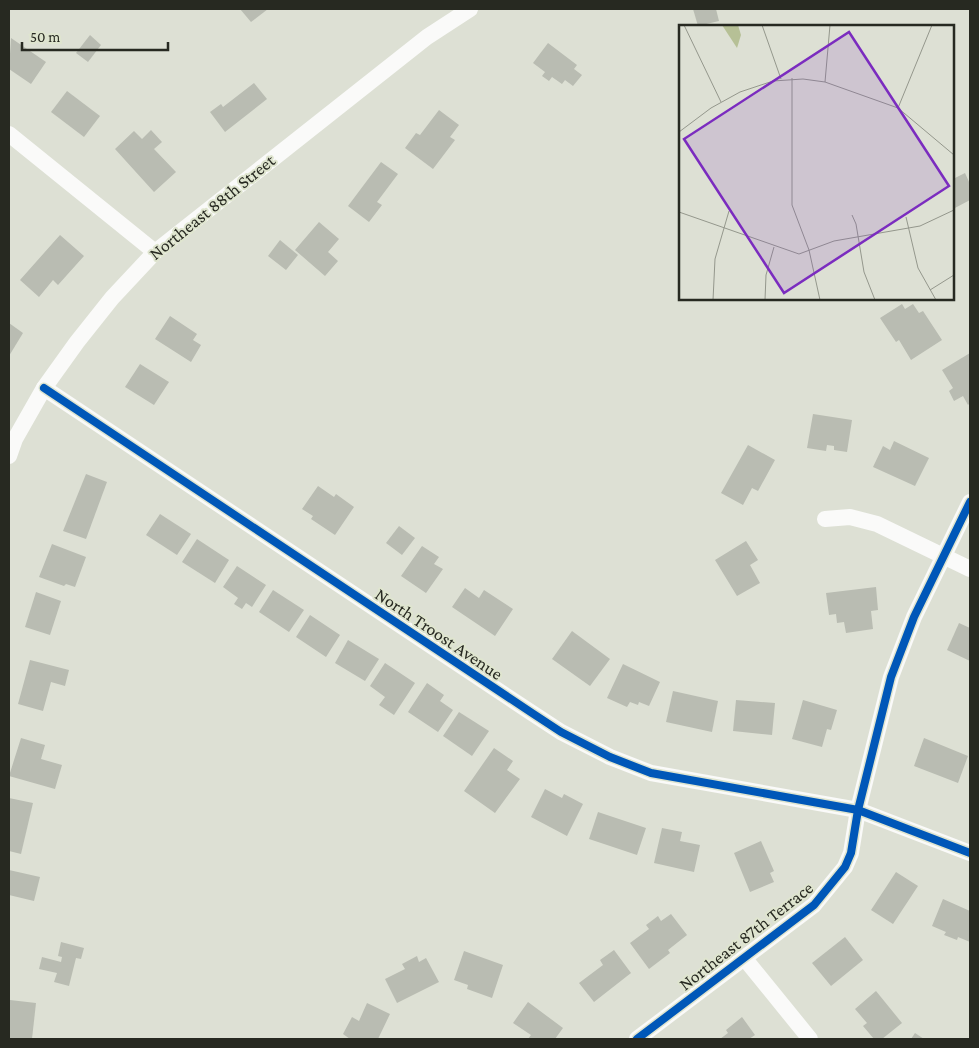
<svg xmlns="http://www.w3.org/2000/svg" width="979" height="1048" font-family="'Crimson Pro',serif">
	<rect width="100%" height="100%" fill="#dde0d4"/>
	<g fill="#b9bcb2">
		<path d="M240 9H268L251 22Z"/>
		<path d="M693 9H716L719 21 698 26Z"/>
		<path d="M90 35 101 45 88 62 76 53Z"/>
		<path d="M11 38 46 62 31 84 9 69Z"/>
		<path d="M548 43 577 65 574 69 582 75 573 86 565 80 562 84 552 77 549 81 542 76 545 72 533 63Z"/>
		<path d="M254 83 267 99 225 132 210 112 221 104 223 107Z"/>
		<path d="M67 91 100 116 84 137 51 112Z"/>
		<path d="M439 110 459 125 450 137 455 140 433 169 405 148 416 133 420 135Z"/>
		<path d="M151 130 162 142 154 149 176 172 154 192 115 149 134 131 142 139Z"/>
		<path d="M381 162 398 174 377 202 382 205 369 222 348 206Z"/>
		<path d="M965 173 970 184V200L953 209V179Z"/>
		<path d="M319 222 339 239 328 252 338 261 325 276 295 250Z"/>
		<path d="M60 235 84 256 58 285 53 280 39 297 20 280Z"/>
		<path d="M280 240 298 255 286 270 268 256Z"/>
		<path d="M902 304 905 309 913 304 919 313 923 311 942 340 911 360 899 340 896 342 880 318Z"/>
		<path d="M170 316 197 334 193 340 201 345 191 362 155 339Z"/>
		<path d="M9 323 23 333 9 356Z"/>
		<path d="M970 353V403L968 405 963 396 954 401 949 391 953 388 942 370Z"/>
		<path d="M140 364 169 382 154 405 125 387Z"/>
		<path d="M813 414 852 420 847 452 834 450V446L827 445 826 451 807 448Z"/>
		<path d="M894 441 929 458 915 486 873 467 883 446 890 450Z"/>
		<path d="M748 445 775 460 758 491 752 488 743 505 721 493Z"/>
		<path d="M86 474 107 482 86 539 63 531Z"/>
		<path d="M318 486 334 497 336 494 354 507 335 535 311 519 313 516 302 509Z"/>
		<path d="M160 514 191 534 177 555 146 535Z"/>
		<path d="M399 526 415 538 402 555 386 543Z"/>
		<path d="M197 539 229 560 215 583 182 562Z"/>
		<path d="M746 541 758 560 750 565 760 583 737 596 715 560Z"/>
		<path d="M52 544 86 557 75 587 66 584 64 586 39 577Z"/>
		<path d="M422 546 439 557 434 564 443 569 426 593 401 576Z"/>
		<path d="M237 566 266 585 252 607 246 603 242 609 234 604 238 598 223 587Z"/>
		<path d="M876 587 878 610 871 611 873 629 846 633 844 622 837 623 836 614 829 615 826 593Z"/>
		<path d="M465 588 479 598 484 590 513 609 495 636 452 607Z"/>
		<path d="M273 590 304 610 289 632 259 612Z"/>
		<path d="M36 592 61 601 50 635 25 627Z"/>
		<path d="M310 615 340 635 326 657 296 637Z"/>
		<path d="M959 623 970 628V661L947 650Z"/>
		<path d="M572 631 610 659 590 686 552 659Z"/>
		<path d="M348 640 379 659 365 681 335 663Z"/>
		<path d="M30 660 69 670 65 686 51 682 43 711 18 704Z"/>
		<path d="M385 663 415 683 394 715 379 705 385 697 370 686Z"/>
		<path d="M623 664 660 682 649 706 639 702 638 705 630 702 627 707 607 698Z"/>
		<path d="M427 683 444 695 440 701 453 710 438 732 408 712Z"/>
		<path d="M673 691 718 701 712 732 666 722Z"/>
		<path d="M736 700 775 703 772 735 733 731Z"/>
		<path d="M803 700 837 710 831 730 827 729 822 747 792 739Z"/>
		<path d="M459 712 489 731 472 756 443 736Z"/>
		<path d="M21 738 45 745 41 759 62 765 55 789 9 776Z"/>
		<path d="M924 738 968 756 958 783 914 766Z"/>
		<path d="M494 748 513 761 507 770 520 779 495 813 464 791Z"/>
		<path d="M545 789 562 798 564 794 583 804 567 836 531 817Z"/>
		<path d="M9 798 33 803 21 854 9 851Z"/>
		<path d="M598 812 646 828 637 855 589 839Z"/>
		<path d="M662 828 682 832 680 841 700 845 694 872 654 863Z"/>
		<path d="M761 841 774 871 770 873 774 882 750 892 734 853Z"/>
		<path d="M9 870 40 877 34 901 9 895Z"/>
		<path d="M896 872 918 886 893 924 871 910Z"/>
		<path d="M943 899 970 911V942L958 937 957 940 944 935 946 932 932 926Z"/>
		<path d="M671 914 687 935 668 950 670 953 649 969 630 943 649 929 646 925 658 916 661 921Z"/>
		<path d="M845 937 863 960 831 986 812 963Z"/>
		<path d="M61 942 84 948 81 959 76 958 69 986 54 982 57 973 39 969 42 957 61 962 62 957 58 956Z"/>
		<path d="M614 950 631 973 594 1002 579 983 603 965 600 960Z"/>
		<path d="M464 951 503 965 492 998 467 989 468 985 454 980Z"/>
		<path d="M417 956 419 962 426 958 439 982 397 1003 385 979 405 969 402 964Z"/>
		<path d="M876 991 902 1023 882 1039H874L863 1026 867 1023 855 1009Z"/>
		<path d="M10 1000 36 1003 32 1039H9Z"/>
		<path d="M528 1002 563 1028 555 1039H528L531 1035 513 1023Z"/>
		<path d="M367 1003 390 1014 378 1039H350L343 1034 352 1017 359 1021Z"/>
		<path d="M742 1017 755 1035 749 1039H720L728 1033 726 1030Z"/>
		<path d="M915 1033 924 1039H911Z"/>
	</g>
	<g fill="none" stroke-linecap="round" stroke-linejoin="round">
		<g stroke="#fafaf9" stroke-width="16">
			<path d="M9 134 155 252"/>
			<path d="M44 388 532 713 561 732 610 757 651 773 858 810 970 853"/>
			<path d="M9 456 15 439 44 388 77 342 112 298 155 252 427 37 470 9"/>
			<path d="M825 519 850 517 877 524 970 569"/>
			<path d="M745 959 810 1039"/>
			<path d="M637 1039 814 905 845 867 851 853 858 810 891 677 914 617 970 502"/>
		</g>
		<defs>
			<g id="cycleway">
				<path d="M44 388 532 713 561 732 610 757 651 773 858 810 970 853"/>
				<path d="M637 1039 814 905 845 867 851 853 858 810 891 677 914 617 970 502"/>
			</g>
		</defs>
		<use href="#cycleway" stroke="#dfe5cf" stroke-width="11"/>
		<use href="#cycleway" stroke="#0057b8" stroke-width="8"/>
	</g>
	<g text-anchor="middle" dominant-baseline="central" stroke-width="4" stroke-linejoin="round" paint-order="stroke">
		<g font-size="18" fill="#272921" stroke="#dfe5cf">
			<text transform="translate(212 207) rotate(-39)">Northeast 88th Street</text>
			<text transform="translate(439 634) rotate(34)">North Troost Avenue</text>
			<text transform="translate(746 936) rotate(-38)">Northeast 87th Terrace</text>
		</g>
	</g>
	<g transform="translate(679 25)">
		<rect width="275" height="275" fill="#dde0d4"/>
		<path d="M43 0H59L62 10 58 23Z" fill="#b6c096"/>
		<path fill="none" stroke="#94978c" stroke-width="1" d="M5 0 42 77M83 0 102 54M113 53V180L130 225 141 275M146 57 151 0M219 83 253 0M0 107 32 83 61 67 94 56 124 54 146 57 219 83 275 130M0 187 120 229 155 216 241 201 275 185M173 190 177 199 185 247 196 275M227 192 239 243 257 275M251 265 275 250M34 275 36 234 50 186M86 275 87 250 95 222"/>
		<path fill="#7b2cbf" fill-opacity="0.15" stroke="#7b2cbf" stroke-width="2.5" d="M170 7 270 161 105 268 5 114Z"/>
		<rect width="275" height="275" fill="none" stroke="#272921" stroke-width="2.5"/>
	</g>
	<rect width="979" height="1048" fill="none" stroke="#272921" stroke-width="20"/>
	<path d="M22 42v8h146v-8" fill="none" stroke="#272921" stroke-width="2.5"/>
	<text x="30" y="42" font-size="15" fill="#272921" stroke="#dfe5cf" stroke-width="4" paint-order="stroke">50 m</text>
</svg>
